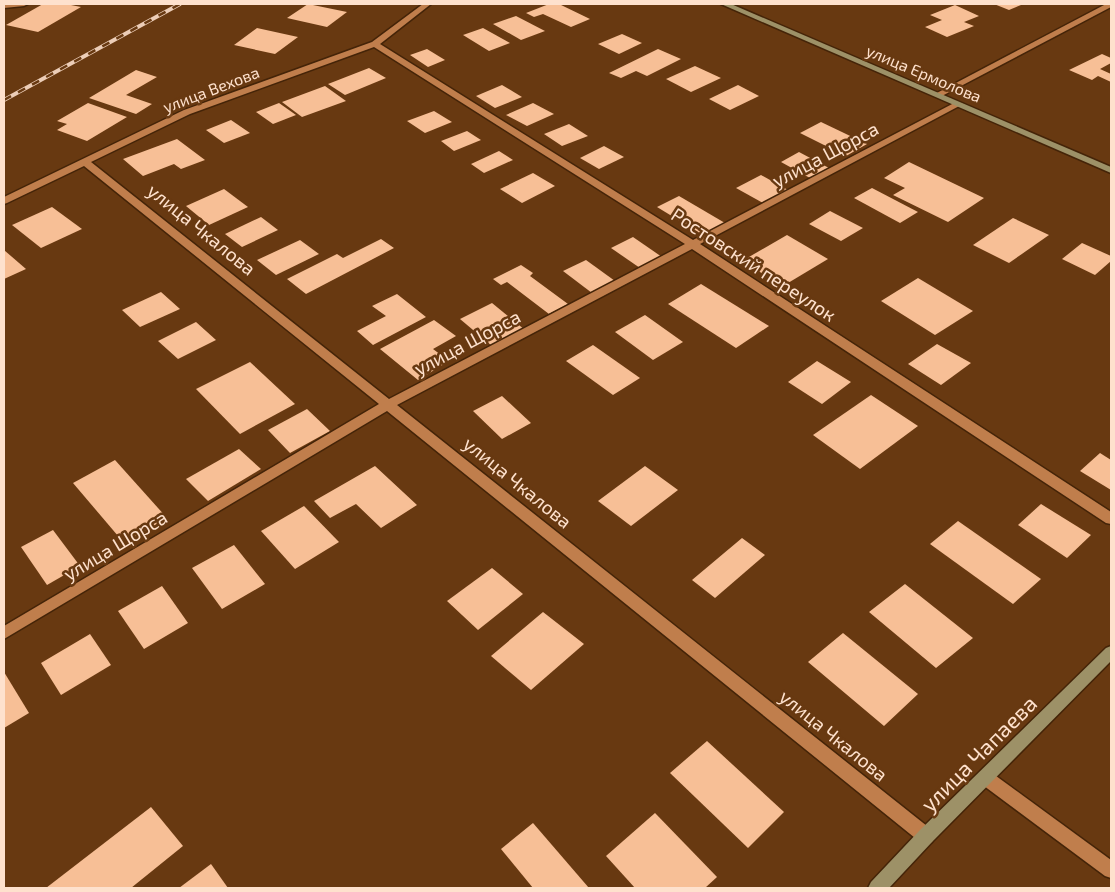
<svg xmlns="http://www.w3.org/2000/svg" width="1115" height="892" font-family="'Exo 2',sans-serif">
	<rect width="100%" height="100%" fill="#683911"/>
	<g fill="#f7bf96">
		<path d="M43 4H66L81 7 38 32 6 25Z"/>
		<path d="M308 4 347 12 327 27 287 18Z"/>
		<path d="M549 4H559L590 19 571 27 543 14 534 17 526 13Z"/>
		<path d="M994 4H1018L1021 5 1009 10Z"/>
		<path d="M955 5 979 16 964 22 974 26 947 37 925 27 942 20 930 15Z"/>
		<path d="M516 16 545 31 521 40 493 24Z"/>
		<path d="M257 28 298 37 275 54 234 45Z"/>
		<path d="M483 28 510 43 489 51 463 35Z"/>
		<path d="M622 34 642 43 619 54 598 44Z"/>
		<path d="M427 49 445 60 428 67 410 55Z"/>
		<path d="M658 49 681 59 647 76 636 71 621 78 609 73Z"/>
		<path d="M1102 54 1111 58V63L1100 69 1111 74V82L1098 76 1092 80 1069 70Z"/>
		<path d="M695 66 721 78 691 92 666 79Z"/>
		<path d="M369 68 386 78 345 95 328 84Z"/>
		<path d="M136 70 157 77 126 95 152 104 136 114 89 98Z"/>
		<path d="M502 85 522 97 495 108 476 96Z"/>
		<path d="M738 85 759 96 730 110 709 99Z"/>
		<path d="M325 86 346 101 302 117 282 102Z"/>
		<path d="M88 103 127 117 87 141 57 130 67 124 57 121Z"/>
		<path d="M279 103 296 115 273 124 256 112Z"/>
		<path d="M533 103 554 114 527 126 506 115Z"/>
		<path d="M434 111 452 122 425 133 407 121Z"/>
		<path d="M231 120 250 133 224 143 206 130Z"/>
		<path d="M821 122 867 144 846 156 800 133Z"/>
		<path d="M569 124 588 136 562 146 544 134Z"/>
		<path d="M467 131 481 140 454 151 441 141Z"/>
		<path d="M177 139 205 160 181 169 174 164 143 176 123 159Z"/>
		<path d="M604 146 624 157 599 169 580 158Z"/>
		<path d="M499 151 513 160 484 173 471 164Z"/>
		<path d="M799 152 829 168 810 178 781 162Z"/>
		<path d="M909 162 984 198 948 222 893 195 905 188 884 178Z"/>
		<path d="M533 173 555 186 522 203 500 189Z"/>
		<path d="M761 175 788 190 763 203 736 188Z"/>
		<path d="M872 188 918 212 900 223 854 198Z"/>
		<path d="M224 189 248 207 209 225 186 206Z"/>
		<path d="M679 196 725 223 703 235 657 207Z"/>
		<path d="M52 207 82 229 41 248 12 225Z"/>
		<path d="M830 211 863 228 841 241 809 224Z"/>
		<path d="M261 217 278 230 242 247 225 234Z"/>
		<path d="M1013 218 1049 235 1009 263 973 245Z"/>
		<path d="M787 235 828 259 783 286 742 261Z"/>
		<path d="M633 237 662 257 640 268 611 248Z"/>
		<path d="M381 239 394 248 306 294 287 279 337 254 343 258Z"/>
		<path d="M300 240 319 254 276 275 257 260Z"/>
		<path d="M1082 243 1111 256V261L1095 275 1062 259Z"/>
		<path d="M4 250 26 269 4 279Z"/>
		<path d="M586 260 615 281 592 293 563 271Z"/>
		<path d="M521 265 533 273 530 276 568 304 549 314 507 282 501 285 493 279Z"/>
		<path d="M918 278 973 311 935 335 881 301Z"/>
		<path d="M701 284 769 326 736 348 668 304Z"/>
		<path d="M161 292 180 309 140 327 122 310Z"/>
		<path d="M397 294 426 317 373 345 357 331 386 316 372 306Z"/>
		<path d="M492 303 525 330 492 346 460 319Z"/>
		<path d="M645 315 683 342 653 360 615 332Z"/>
		<path d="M434 320 456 336 433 349 449 361 418 380 380 349Z"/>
		<path d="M196 322 216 340 178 359 158 341Z"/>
		<path d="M937 344 971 363 941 385 908 364Z"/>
		<path d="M593 345 640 378 613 395 566 361Z"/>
		<path d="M817 361 851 382 822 404 788 382Z"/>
		<path d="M250 362 295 404 240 434 196 389Z"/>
		<path d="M871 395 918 426 860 469 813 435Z"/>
		<path d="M502 396 531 423 502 439 473 411Z"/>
		<path d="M307 409 330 431 290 453 268 430Z"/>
		<path d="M239 449 261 469 208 501 186 479Z"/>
		<path d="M1100 453 1111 460V490L1080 471Z"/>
		<path d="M115 460 167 518 124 543 73 483Z"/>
		<path d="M375 466 417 505 381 528 356 504 330 518 314 501Z"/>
		<path d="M645 466 678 490 631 526 598 501Z"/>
		<path d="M1041 504 1091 535 1067 558 1018 525Z"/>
		<path d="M304 506 339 542 295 569 261 531Z"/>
		<path d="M958 521 1041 579 1013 604 930 544Z"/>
		<path d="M53 530 80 566 47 585 21 547Z"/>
		<path d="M742 538 765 555 715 598 692 580Z"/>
		<path d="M234 545 265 584 222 609 192 568Z"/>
		<path d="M492 568 523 594 478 630 447 601Z"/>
		<path d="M905 584 973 638 936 668 869 612Z"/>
		<path d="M162 586 188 623 144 649 118 611Z"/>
		<path d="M543 612 584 644 531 690 491 656Z"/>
		<path d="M843 633 918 694 884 726 808 662Z"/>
		<path d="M90 634 111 665 61 695 41 663Z"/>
		<path d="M4 672 29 713 4 728Z"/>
		<path d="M707 741 784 812 748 848 670 773Z"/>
		<path d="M151 807 183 846 131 888H46Z"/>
		<path d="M655 813 717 877 705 888H635L606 856Z"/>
		<path d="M533 823 589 888H533L501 849Z"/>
		<path d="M211 864 228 888H179Z"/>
	</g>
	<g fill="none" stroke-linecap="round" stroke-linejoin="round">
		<defs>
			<path id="lane" d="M4 4H28L24 6 4 8Z"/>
			<g id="street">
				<path d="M423 4H431L380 44 693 240 956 102 963 104 700 244 1111 512V524L1106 523 692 249 397 405 932 830 934 836 932 842 926 844 920 842 387 411 4 639V626L379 404 84 166 7 203 4 204V197L184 110 372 42ZM374 47 685 244 389 399 91 162 190 114Z"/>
				<path d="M1106 4H1111V7L940 97 933 95Z"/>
				<path d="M986 770 992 773 1111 860V878L1105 876 980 783 978 778 980 773Z"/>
			</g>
			<g id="secondary">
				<path d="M721 4H731L1111 167V173Z"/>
				<path d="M1111 646V661L932 842 889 888H868L871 882 920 830 1106 648Z"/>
			</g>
		</defs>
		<use href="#lane" stroke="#442408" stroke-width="3"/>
		<use href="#street" stroke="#442408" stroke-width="3"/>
		<use href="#secondary" stroke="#442408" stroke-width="3"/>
		<use href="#lane" fill="#c07e4c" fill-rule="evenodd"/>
		<use href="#street" fill="#c07e4c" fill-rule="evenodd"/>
		<use href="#secondary" fill="#9d9167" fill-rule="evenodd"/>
		<defs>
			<path id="rail" d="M4 100 180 4"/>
		</defs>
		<use href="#rail" stroke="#eccdb7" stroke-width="4"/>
		<use href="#rail" stroke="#683911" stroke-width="2.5" stroke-dasharray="8" stroke-linecap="butt"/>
	</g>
	<g text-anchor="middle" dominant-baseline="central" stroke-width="5" stroke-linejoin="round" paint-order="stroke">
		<g font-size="16" fill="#fee1cd" stroke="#683911">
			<text transform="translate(924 73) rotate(23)">улица Ермолова</text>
			<text transform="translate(211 89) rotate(-21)">улица Вехова</text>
		</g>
		<g font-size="19" fill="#fee1cd" stroke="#683911">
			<text transform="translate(825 154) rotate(-28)">улица Щорса</text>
			<text transform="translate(202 229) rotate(39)">улица Чкалова</text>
			<text transform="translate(754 264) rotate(33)">Ростовский переулок</text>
			<text transform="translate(467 342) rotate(-28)">улица Щорса</text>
			<text transform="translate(518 482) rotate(39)">улица Чкалова</text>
			<text transform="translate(115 545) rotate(-31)">улица Щорса</text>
			<text transform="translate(834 735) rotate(39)">улица Чкалова</text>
		</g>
		<g font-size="22" fill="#fee1cd" stroke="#683911">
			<text transform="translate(978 753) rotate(-45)">улица Чапаева</text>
		</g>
	</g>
	<rect width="1115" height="892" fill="none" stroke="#fee1cd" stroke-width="10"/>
</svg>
